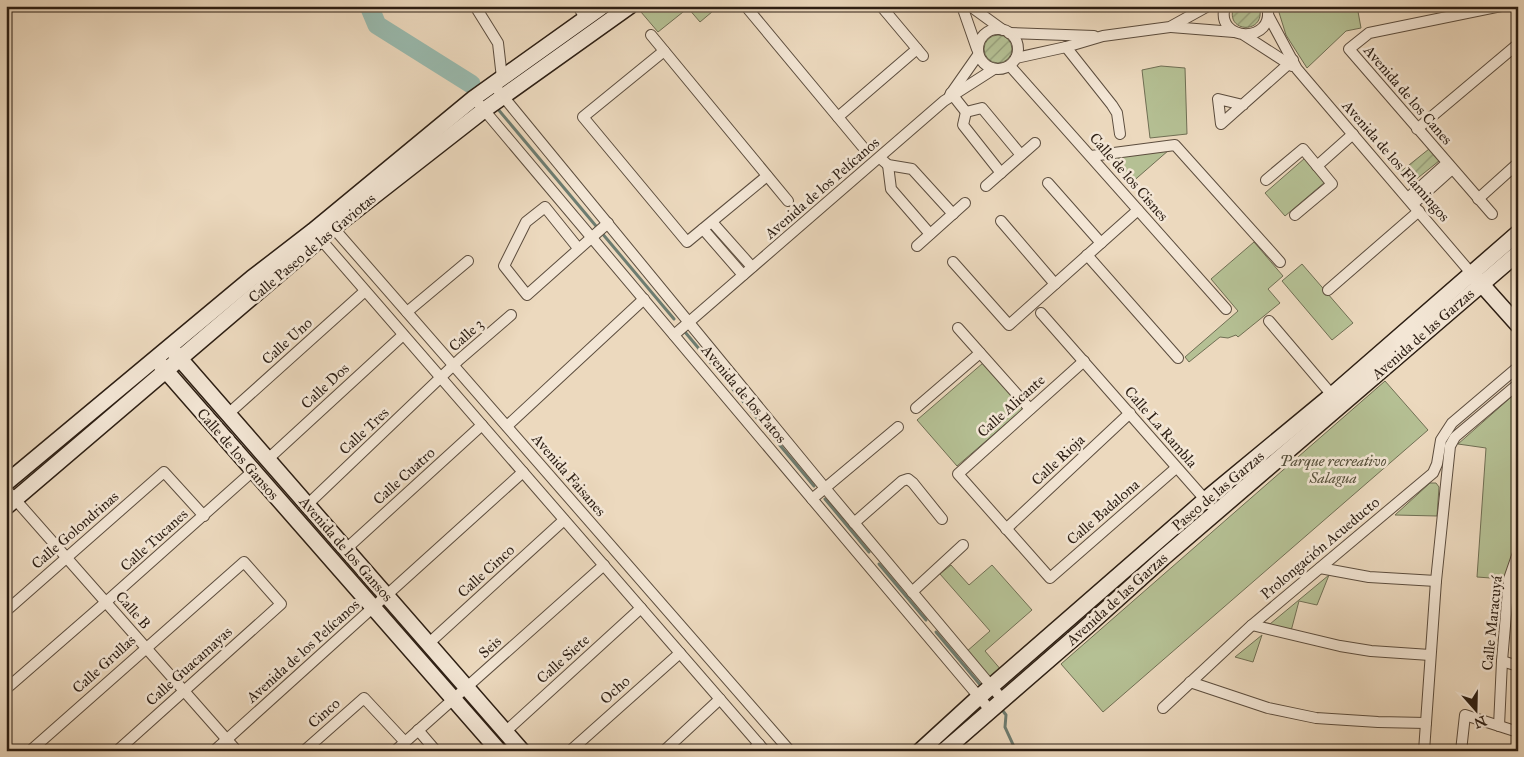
<svg xmlns="http://www.w3.org/2000/svg" width="1524" height="757" font-family="'IM FELL Great Primer',serif">
	<defs>
		<pattern id="garden-furrows" width="10" height="10" patternUnits="userSpaceOnUse" patternTransform="scale(1.25)"><rect width="10" height="10" fill="#b5c094"/><path d="M-1 1l2-2M0 10L10 0M9 11l2-2" fill="none" stroke="#939b78"/></pattern>
	</defs>
	<rect width="100%" height="100%" fill="#ecd9be"/>
	<filter id="stains"><feTurbulence type="fractalNoise" baseFrequency=".004" numOctaves="4"/><feColorMatrix values="0 0 0 0 .2 0 0 0 0 .09 0 0 0 0 .02 0 0 0 .5 -.17"/></filter>
	<radialGradient id="worn" r=".72"><stop offset=".6" stop-color="#630" stop-opacity="0"/><stop offset="1" stop-color="#630" stop-opacity=".3"/></radialGradient>
	<g fill="#b5c094" stroke="#706f54">
		<path d="M649 6H719L700 22 688 8 658 32 641 12Z"/>
		<path d="M1277 6H1357L1361 28 1346 31 1307 68 1286 35Z"/>
		<path d="M1161 66 1185 68 1187 134 1150 138 1142 70Z"/>
		<path d="M1169 150 1130 184 1107 158Z"/>
		<path d="M1305 158 1325 182 1285 216 1265 193Z"/>
		<path d="M1254 242 1283 276 1268 289 1280 303 1238 337 1236 335 1228 338 1220 337 1189 362 1185 357 1238 311 1211 279Z"/>
		<path d="M1302 264 1353 323 1332 340 1282 281Z"/>
		<path d="M983 363 1023 409 957 466 917 420Z"/>
		<path d="M1385 381 1428 430 1103 712 1061 664Z"/>
		<path d="M1518 391V537L1504 579 1477 577 1486 448 1458 444Z"/>
		<path d="M1430 483H1436L1439 487 1437 516 1395 515Z"/>
		<path d="M951 565 969 585 992 565 1032 610 985 651 1002 671 991 680 966 652 990 631 940 574Z"/>
		<path d="M1329 575 1317 605 1299 601 1291 631 1270 624Z"/>
		<path d="M1262 635 1253 662 1235 657Z"/>
	</g>
	<g fill="url(#garden-furrows)" stroke="#706f54">
		<path d="M1234 6H1259C1268 35 1223 34 1234 6Z"/>
		<circle cx="998" cy="49" r="14"/>
		<path d="M1429 149 1439 161 1409 185 1399 173Z"/>
	</g>
	<g fill="none" stroke-linecap="round" stroke-linejoin="round">
		<g stroke="#6d7c70" stroke-width="3">
			<path d="M471 84 476 89"/>
			<path d="M497 108 674 319"/>
			<path d="M685 332 814 486"/>
			<path d="M825 499 869 552"/>
			<path d="M879 564 926 620"/>
			<path d="M936 632 982 687"/>
			<path d="M1003 711 1006 715 1005 727 1016 751"/>
		</g>
		<path stroke="#99baae" stroke-width="19" d="M369 6 377 25 471 84"/>
		<defs>
			<g id="street">
				<path d="M475 6 498 43 502 78"/>
				<path d="M578 6 585 18"/>
				<path d="M750 6 748 9 862 146"/>
				<path d="M881 6 923 56"/>
				<path d="M962 6 977 49"/>
				<path d="M970 6 1003 30"/>
				<path d="M1225 6C1214 43 1277 44 1267 6"/>
				<path d="M1268 15 1297 69 1471 273"/>
				<path d="M1171 27 1234 32"/>
				<circle cx="998" cy="49" r="20"/>
				<path d="M1009 33 1094 36"/>
				<path d="M651 35 788 201"/>
				<path d="M1244 35 1292 66"/>
				<path d="M1066 47 1112 105 1117 113 1120 134"/>
				<path d="M664 51 583 117 687 242 767 176"/>
				<path d="M1016 58 1066 47 1103 36 1170 27 1208 6"/>
				<path d="M1010 66 1226 309"/>
				<path d="M493 84 825 488 1002 699"/>
				<path d="M951 93 966 112"/>
				<path d="M950 95 978 55"/>
				<path d="M474 98 990 710"/>
				<path d="M1243 105 1218 99 1221 124 1293 60"/>
				<path d="M966 112 982 108 1021 155"/>
				<path d="M966 112 963 125 1001 173"/>
				<path d="M838 117 917 49"/>
				<path d="M1417 129 1518 44"/>
				<path d="M1091 156 1175 145 1280 262"/>
				<path d="M880 158 888 165 912 169 953 214"/>
				<path d="M888 165 891 189 930 234"/>
				<path d="M1317 166 1353 134"/>
				<path d="M1266 180 1303 149 1332 184 1295 215"/>
				<path d="M1048 183 1101 243"/>
				<path d="M986 186 1035 143"/>
				<path d="M1408 198 1447 163"/>
				<path d="M1478 199 1518 163"/>
				<path d="M1413 204 1452 169"/>
				<path d="M1492 214 1349 49 1369 33 1501 6"/>
				<path d="M1001 221 1055 284"/>
				<path d="M712 222 752 267"/>
				<path d="M330 224 790 751"/>
				<path d="M703 229 743 275"/>
				<path d="M317 235 765 751"/>
				<path d="M917 246 965 203"/>
				<path d="M578 248 545 207 526 222 504 266 527 295 608 223"/>
				<path d="M1087 255 1178 358"/>
				<path d="M953 262 1009 325 1138 210"/>
				<path d="M1328 290 1419 211"/>
				<path d="M407 312 468 261"/>
				<path d="M1041 313 1209 504"/>
				<path d="M1269 321 1332 395"/>
				<path d="M958 328 1030 409"/>
				<path d="M674 335 944 101 994 69"/>
				<path d="M1084 361 958 474 1050 578 1176 468"/>
				<path d="M916 408 980 353"/>
				<path d="M228 414 365 291"/>
				<path d="M507 426 644 299"/>
				<path d="M268 459 403 335"/>
				<path d="M6 489 237 751"/>
				<path d="M812 499 898 427"/>
				<path d="M307 505 460 359 511 315"/>
				<path d="M854 523 902 481 908 479 913 483 942 519"/>
				<path d="M1006 529 1130 413"/>
				<path d="M346 549 482 425"/>
				<path d="M1320 568 1369 577 1436 581"/>
				<path d="M912 592 963 545"/>
				<path d="M6 611 164 472 204 516"/>
				<path d="M1252 625 1340 646 1371 651 1430 655"/>
				<path d="M428 644 564 520"/>
				<path d="M1502 661 1518 666"/>
				<path d="M1190 682 1268 708 1316 718 1378 722 1426 723"/>
				<path d="M6 689 106 602 253 471"/>
				<path d="M1163 708 1252 625 1433 473 1437 464 1441 440 1452 423 1518 367"/>
				<path d="M1499 726 1502 661 1509 579 1518 553"/>
				<path d="M418 730 436 751"/>
				<path d="M505 732 641 608"/>
				<path d="M30 751 244 562 281 604 117 751"/>
				<path d="M214 751 523 472"/>
				<path d="M304 751 364 698 405 742"/>
				<path d="M395 751 604 565"/>
				<path d="M570 751 680 653"/>
				<path d="M664 751 720 699"/>
				<path d="M752 751 759 744"/>
				<path d="M1424 751 1436 581 1450 446 1455 437 1518 384"/>
				<path d="M1461 751 1465 715 1518 732"/>
			</g>
			<g id="secondary">
				<path d="M1476 278 1518 325"/>
				<path d="M174 352 522 751"/>
				<path d="M160 364 499 751"/>
				<path d="M6 483 252 278 313 231 474 98 603 6"/>
				<path d="M6 507 333 228 484 110 630 6"/>
				<path d="M920 751 979 697 1205 500 1332 395 1518 233"/>
				<path d="M944 751 1082 631 1163 558 1518 253"/>
			</g>
		</defs>
		<use href="#street" stroke="#5c4d3e" stroke-width="12"/>
		<use href="#secondary" stroke="#2c1e13" stroke-width="18"/>
		<use href="#street" stroke="#f3e6d5" stroke-width="10"/>
		<use href="#secondary" stroke="#f3e6d5" stroke-width="15"/>
	</g>
	<g text-anchor="middle" dominant-baseline="central" stroke-width="5" stroke-linejoin="round" paint-order="stroke">
		<g font-size="15" fill="#2c1e13" stroke="#f3e6d5">
			<text transform="translate(1408 95) rotate(49)">Avenida de los Canes</text>
			<text transform="translate(1396 161) rotate(49)">Avenida de los Flamingos</text>
			<text transform="translate(1129 177) rotate(49)">Calle de los Cisnes</text>
			<text transform="translate(822 188) rotate(-41)">Avenida de los Pelícanos</text>
			<text transform="translate(312 248) rotate(-40)">Calle Paseo de las Gaviotas</text>
			<text transform="translate(1423 334) rotate(-41)">Avenida de las Garzas</text>
			<text transform="translate(466 335) rotate(-42)">Calle 3</text>
			<text transform="translate(287 341) rotate(-42)">Calle Uno</text>
			<text transform="translate(325 386) rotate(-43)">Calle Dos</text>
			<text transform="translate(744 394) rotate(50)">Avenida de los Patos</text>
			<text transform="translate(1011 406) rotate(-42)">Calle Alicante</text>
			<text transform="translate(1161 427) rotate(49)">Calle La Rambla</text>
			<text transform="translate(364 431) rotate(-43)">Calle Tres</text>
			<text transform="translate(238 454) rotate(49)">Calle de los Gansos</text>
			<text transform="translate(1058 460) rotate(-43)">Calle Rioja</text>
			<text transform="translate(569 475) rotate(49)">Avenida Faisanes</text>
			<text transform="translate(404 476) rotate(-42)">Calle Cuatro</text>
			<text transform="translate(1218 491) rotate(-40)">Paseo de las Garzas</text>
			<text transform="translate(1103 512) rotate(-41)">Calle Badalona</text>
			<text transform="translate(75 530) rotate(-41)">Calle Golondrinas</text>
			<text transform="translate(154 540) rotate(-42)">Calle Tucanes</text>
			<text transform="translate(1320 548) rotate(-40)">Prolongación Acueducto</text>
			<text transform="translate(346 549) rotate(49)">Avenida de los Gansos</text>
			<text transform="translate(486 571) rotate(-42)">Calle Cinco</text>
			<text transform="translate(1117 599) rotate(-42)">Avenida de las Garzas</text>
			<text transform="translate(133 610) rotate(49)">Calle B</text>
			<text transform="translate(1492 623) rotate(-84)">Calle Maracuyá</text>
			<text transform="translate(490 647) rotate(-42)">Seis</text>
			<text transform="translate(303 651) rotate(-42)">Avenida de los Pelícanos</text>
			<text transform="translate(563 659) rotate(-42)">Calle Siete</text>
			<text transform="translate(104 664) rotate(-42)">Calle Grullas</text>
			<text transform="translate(189 666) rotate(-42)">Calle Guacamayas</text>
			<text transform="translate(615 690) rotate(-42)">Ocho</text>
			<text transform="translate(324 713) rotate(-41)">Cinco</text>
		</g>
		<g font-size="15" font-style="italic" fill="#554f3a" stroke="#f3e6d5">
			<text x="1333" y="461">Parque recreativo<tspan x="1333" dy="17">Salagua</tspan></text>
		</g>
	</g>
	<rect width="1524" height="757" fill="none" stroke="#ecd9be" stroke-width="25"/>
	<rect x="8" y="8" width="1509" height="742" fill="none" stroke="#2c1e13" stroke-width="2.5"/>
	<rect x="12" y="12" width="1499" height="732" fill="none" stroke="#2c1e13"/>
	<g transform="translate(1476 710) rotate(160)" stroke="#f3e6d5" stroke-width="4" paint-order="stroke">
	<path d="M0-4L9 19L0 12L-9 19Z" fill="#2c1e13"/>
	<text y="-8" font-size="14" font-weight="bold" text-anchor="middle" fill="#2c1e13">N</text>
	</g>
	<rect width="100%" height="100%" filter="url(#stains)"/>
	<rect width="100%" height="100%" fill="url(#worn)"/>
</svg>
